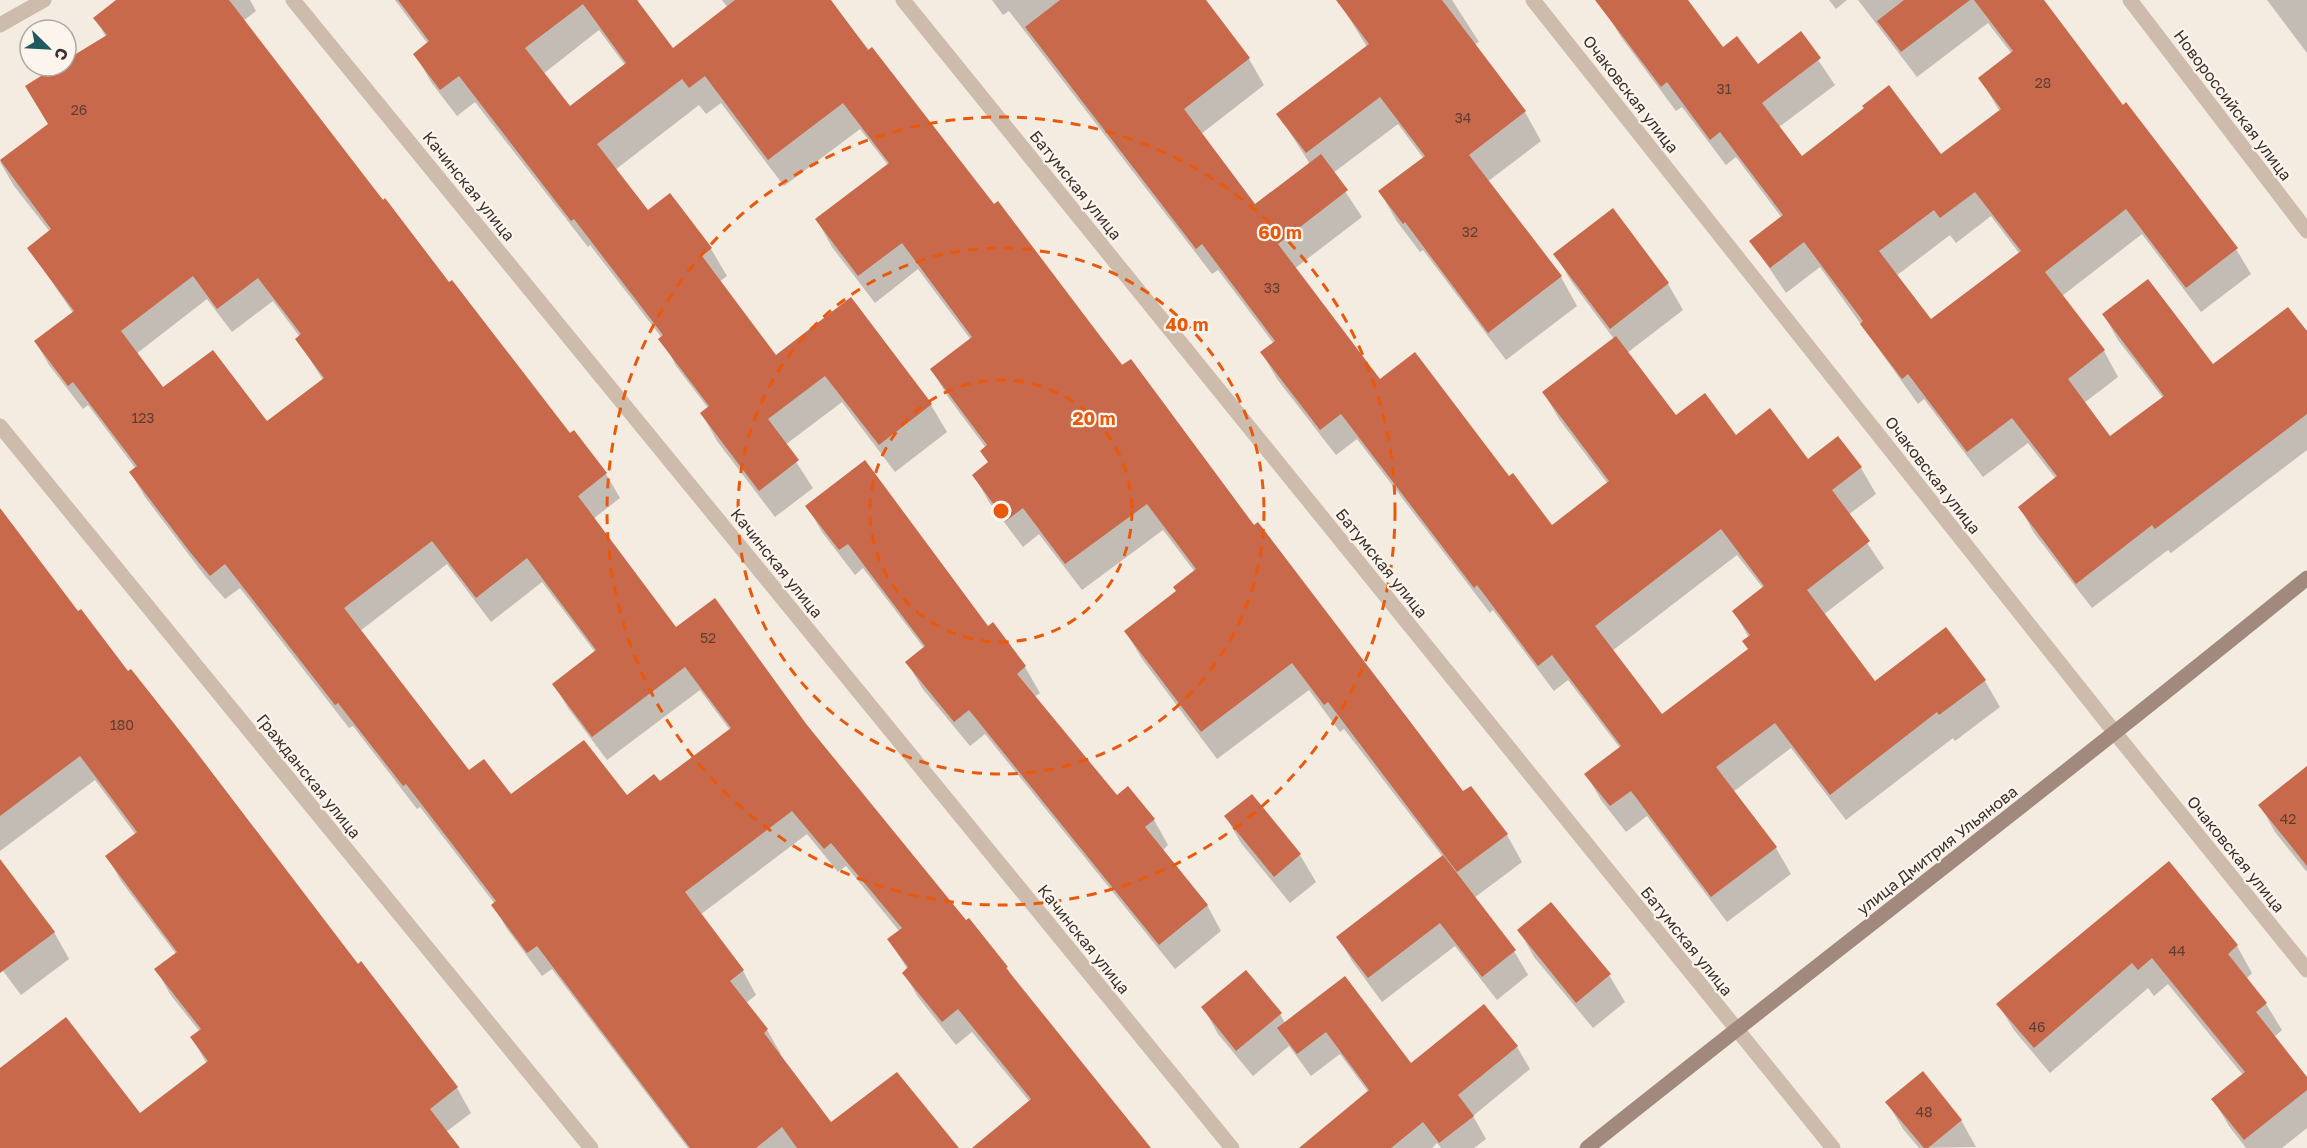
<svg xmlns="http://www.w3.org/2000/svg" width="2307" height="1148" font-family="'Golos Text',sans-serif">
	<rect width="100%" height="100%" fill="#f4ebe1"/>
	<g fill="#0003" fill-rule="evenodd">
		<path d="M119 0H250L256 11 243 21 383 202 570 435 574 432 606 474 620 498 593 519 676 629 806 725 966 922 968 920 1007 968 1016 982 1146 1148H974L1030 1102 972 1032 956 1045 918 997 904 973 908 970 889 940 900 932 846 866 838 872 807 834 700 915 743 971 756 995 746 1003 767 1030 781 1054 779 1055 831 1124 956 1148H688L552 969 542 976 507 929 493 905 495 904 420 807 417 809 353 726 349 728 240 588 225 599 205 576 145 497 131 473 136 469 88 405 83 409 49 365 35 341 73 313 29 248 50 232 14 186 0 162 49 125 60 66H66V62L106 37 95 18ZM207 299 232 332 273 301 300 337 297 339 323 380 267 423 163 389 136 354ZM447 564 491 622 542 582 595 652 554 684 568 708 607 760 700 690 730 730 659 783 627 797 511 796 469 772 360 631Z"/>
		<path d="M395 0H639L636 2 673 50 728 8 722 0H829L1253 527 1463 793 1507 835 1522 862 1474 898 1514 951 1528 975 1497 1000 1455 946 1382 1002 1352 961 1338 937 1443 857 1344 729 1340 732 1309 690 1217 759 1142 659 1126 632 1177 592 1195 572 1163 530 1082 590 1039 534 1023 547 989 502 974 475 989 463 982 452 986 448 948 397 932 370 971 340 918 269 875 303 832 247 817 220 888 165 860 129 784 186 721 103 706 114 699 105 615 170 647 212 670 195 711 249 727 276 719 282 776 357 851 299 931 405 947 432 895 472 842 402 785 445 813 488 775 517 717 441 702 414 708 408 676 366 662 338 590 245 588 247 475 102 457 116 431 82 415 54 428 44ZM599 30 625 65 569 109 543 74Z"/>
		<path d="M992 0H1204L1249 59 1264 85 1201 134 1255 206 1310 164 1278 114 1367 47 1338 0H1452L1479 42 1474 45 1525 112 1541 141 1487 182 1561 277 1577 306 1506 360 1423 250 1420 252 1396 220 1380 192 1424 159 1398 124 1333 173 1362 217 1294 269 1380 381 1508 478 1552 527 1608 484 1559 419 1544 393 1614 339 1571 281 1555 254 1668 284 1683 310 1627 353 1676 418 1808 461 1838 439 1861 468 1876 494 1848 515 1884 568 1823 615 1875 684 1946 629 1985 681 2000 707 1955 741 1953 738 1846 820 1791 748 1733 792 1776 848 1791 874 1727 922 1647 816 1626 832 1601 800 1586 774 1620 748 1568 680 1554 691 1493 610 1490 613 1357 439 1336 455 1277 379 1262 353 1274 344 1218 270 1212 274 1009 11 1003 15ZM1737 555 1763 588 1734 611 1749 638V650L1662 716 1612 651Z"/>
		<path d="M1619 0H1686L1723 49 1758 66 1800 33 1835 85 1779 127 1802 158 1941 157 2000 112 1980 78 2012 54 1988 23 1917 77 1858 0H2042L2122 107 2236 249 2251 274 2201 312 2142 234 2062 296 2104 351 2118 377 2084 403 2110 438 2163 398 2118 340 2104 315 2212 366 2307 334V450L2171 553 2168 550 2092 608 2034 533 2020 507 2056 479 2028 443 1983 477 1924 399 1918 404 1820 267 1786 293 1751 241 1782 218 1736 157 1726 165 1682 107 1676 111 1621 37 1606 12ZM1991 216 2019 253 1930 321 1896 276 1950 235 1956 243Z"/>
		<path d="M1829 0H1847L1836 9Z"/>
		<path d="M2267 0H2307V53Z"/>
		<path d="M807 506 988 628 993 624 1025 667 1040 693 1034 697 1117 797 1154 820 1168 845 1162 851 1207 905 1221 931 1175 969 985 734 970 746 922 688 907 662 924 648 863 568 855 575 822 532Z"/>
		<path d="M0 521 78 613 457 1088 471 1113 446 1132 458 1148H0V1070L140 1115 207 1064 192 1038 200 1032 170 994 156 969 176 954 121 881 107 856 136 835 95 780 0 851Z"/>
		<path d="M2307 768V870L2306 871 2275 832 2260 805Z"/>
		<path d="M1251 796 1300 855 1316 882 1290 903 1241 843 1226 817Z"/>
		<path d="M2169 863 2237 946 2252 973 2246 979 2266 1004 2282 1030 2274 1037 2307 1079V1128L2282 1148H2246L2229 1126 2213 1099 2243 1075 2168 984 2154 996 2148 988 2050 1073 2014 1030 1998 1004Z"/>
		<path d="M0 893 54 932 69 959 21 995 0 967Z"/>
		<path d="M1519 930 1609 975 1625 1002 1593 1028 1534 957Z"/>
		<path d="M1344 978 1411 1065 1517 1047 1530 1069 1473 1116 1486 1139 1474 1148H1441L1437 1143 1432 1148H1325L1369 1093 1340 1054 1311 1076 1289 1046 1253 1076 1218 1034 1203 1007 1280 1014 1285 1023Z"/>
		<path d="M1887 1102 1961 1120 1976 1147 1919 1148 1903 1129Z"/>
	</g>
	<g fill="#c8694b" fill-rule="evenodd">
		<path d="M116 0H229L383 200 385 198 449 282 452 280 570 433 574 430 607 473 578 496 676 627 715 598 807 725 966 920 969 918 1008 967 1006 968 1151 1148H972L1031 1099 958 1009 942 1022 902 973 908 967 887 939 902 928 831 843 824 849 792 811 685 892 744 970 730 981 768 1029 764 1033 831 1122 897 1072 959 1148H797L782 1127 756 1148H690L537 946 527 953 491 905 496 901 406 784 403 786 338 703 335 705 225 564 210 576 190 552 129 472 137 466 73 382 68 386 34 341 74 311 27 248 51 229 0 160 48 124 25 86 57 66H66V60L107 35 93 18ZM193 276 217 309 258 278 301 334 295 339 324 378 267 421 213 350 163 387 121 331ZM432 541 476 598 527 558 596 650 552 684 592 737 685 667 731 728 660 781 654 774 627 795 584 740 511 794 484 759 469 770 344 608Z"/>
		<path d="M398 0H637L673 48 735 0H831L868 50 872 47 994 204 998 201 1122 365 1131 359 1254 525 1258 522 1463 791 1471 786 1508 834 1457 872 1328 702 1324 705 1292 663 1201 732 1124 631 1176 591 1173 587 1196 569 1147 504 1065 564 1023 508 1006 521 972 475 988 462 980 451 987 445 930 369 972 337 902 243 858 276 815 219 889 163 843 103 768 160 705 76 689 88 682 79 597 144 648 210 670 193 712 248 702 256 776 355 851 297 932 404 879 445 825 376 768 419 799 460 759 491 700 413 709 406 658 339 663 335 574 219 571 221 459 76 440 90 413 54 429 41ZM583 4 626 63 570 106 525 48Z"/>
		<path d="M1060 0H1206L1250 58 1184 109 1255 204 1321 154 1348 190 1278 244 1380 379 1415 352 1509 476 1513 473 1552 525 1609 481 1542 392 1616 336 1676 415 1705 393 1736 435 1770 408 1808 459 1838 436 1862 467 1832 490 1870 541 1807 590 1875 681 1946 627 1986 680 1939 715 1937 712 1830 795 1775 723 1716 767 1777 847 1711 897 1631 791 1610 806 1584 774 1621 746 1552 655 1538 666 1477 585 1474 588 1341 414 1320 430 1260 352 1275 341 1202 244 1196 249 1025 27ZM1721 529 1764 586 1732 611 1750 635 1742 641 1748 649 1662 714 1595 626Z"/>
		<path d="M1336 0H1442L1526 111 1469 155 1562 276 1488 333 1405 222 1403 224 1378 191 1425 156 1380 97 1306 153 1276 114 1369 44Z"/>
		<path d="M1595 0H1688L1723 47 1737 36 1758 64 1801 31 1821 58 1762 103 1802 156 1864 108 1862 106 1889 85 1941 154 2001 109 1978 78 2013 51 1974 0H2044L2123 105 2126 102 2238 248 2186 288 2126 209 2045 272 2105 350 2068 379 2110 436 2164 396 2102 314 2148 279 2213 364 2288 307 2307 331V414L2155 529 2152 525 2076 584 2018 507 2057 476 2012 418 1967 452 1908 374 1902 379 1860 324 1863 321 1804 242 1770 268 1749 241 1783 215 1720 132 1710 140 1667 82 1661 87ZM1975 192 2021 251 1931 319 1879 251 1934 210 1940 218Z"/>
		<path d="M1904 0H1970L1901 52 1877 21Z"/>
		<path d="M1613 208 1669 283 1610 329 1553 254Z"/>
		<path d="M865 460 988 626 993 622 1026 666 1017 674 1117 795 1128 786 1155 819 1145 827 1208 905 1159 945 969 710 954 722 905 662 925 646 848 544 839 550 805 506Z"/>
		<path d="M0 508 78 611 81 609 128 671 131 669 191 745 358 964 361 961 458 1087 430 1109 460 1148H0V1068L66 1017 140 1113 208 1061 190 1037 201 1029 154 969 177 952 105 856 137 832 80 756 0 816Z"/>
		<path d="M2307 766V866L2258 805Z"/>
		<path d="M1252 794 1301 854 1274 877 1224 816Z"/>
		<path d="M1443 855 1516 950 1482 977 1440 923 1368 978 1336 937Z"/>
		<path d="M0 859 55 932 0 973Z"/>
		<path d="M2169 861 2238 945 2228 954 2267 1003 2256 1012 2307 1077V1090L2244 1140 2211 1099 2245 1072 2152 958 2138 970 2132 963 2034 1048 1996 1004Z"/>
		<path d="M1551 902 1611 974 1576 1003 1517 930Z"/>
		<path d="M1246 970 1282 1013 1236 1051 1201 1007Z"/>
		<path d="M1345 976 1411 1063 1484 1004 1518 1046 1458 1095 1474 1116 1439 1143 1423 1122 1391 1148H1299L1369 1090 1326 1032 1297 1054 1277 1028Z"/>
		<path d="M1923 1071 1962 1120 1928 1148H1924L1885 1102Z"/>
	</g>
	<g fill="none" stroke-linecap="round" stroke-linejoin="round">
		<g stroke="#cdbbac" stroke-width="15">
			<path d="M293 0 1232 1148"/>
			<path d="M903 0 1833 1148"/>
			<path d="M1533 0 2116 734 2307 970"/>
			<path d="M2130 0 2307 231"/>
			<path d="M0 25 44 0"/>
			<path d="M0 426 591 1148"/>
		</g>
		<path stroke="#a18a7d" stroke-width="15" d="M1587 1148C1826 957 2070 772 2307 578"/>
	</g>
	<g fill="none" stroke="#e8590c" stroke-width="3" stroke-dasharray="10 8">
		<circle cx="1001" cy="511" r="131"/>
		<circle cx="1001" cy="511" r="263"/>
		<circle cx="1001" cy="511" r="394"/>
	</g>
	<g text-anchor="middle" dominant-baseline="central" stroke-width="4.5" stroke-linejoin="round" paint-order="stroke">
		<g font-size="14" fill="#5e3e33">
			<text x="2043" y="82">28</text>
			<text x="1724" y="88">31</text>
			<text x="79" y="109">26</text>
			<text x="1463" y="117">34</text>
			<text x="1470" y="231">32</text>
			<text x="1272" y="287">33</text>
			<text x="143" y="417">123</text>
			<text x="708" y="637">52</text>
			<text x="122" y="724">180</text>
			<text x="2288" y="818">42</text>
			<text x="2177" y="950">44</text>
			<text x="2037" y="1026">46</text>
			<text x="1924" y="1111">48</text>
		</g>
		<g font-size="16" fill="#3b302b" stroke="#fbf5ee">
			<text transform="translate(1631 94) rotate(52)">Очаковская улица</text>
			<text transform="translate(2233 105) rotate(53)">Новороссийская улица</text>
			<text transform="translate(1076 185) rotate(51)">Батумская улица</text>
			<text transform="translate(469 186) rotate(51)">Качинская улица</text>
			<text transform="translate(1933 475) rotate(52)">Очаковская улица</text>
			<text transform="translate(777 563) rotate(51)">Качинская улица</text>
			<text transform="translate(1382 563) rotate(51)">Батумская улица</text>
			<text transform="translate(309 776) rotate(51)">Гражданская улица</text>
			<text transform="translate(1937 850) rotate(-38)">улица Дмитрия Ульянова</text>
			<text transform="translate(2236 854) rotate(51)">Очаковская улица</text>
			<text transform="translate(1084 939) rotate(51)">Качинская улица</text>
			<text transform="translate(1687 941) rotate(51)">Батумская улица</text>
		</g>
	</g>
	<circle cx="1001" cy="511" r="9" fill="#e8590c" stroke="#fbf5ee" stroke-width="3"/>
	<g font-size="18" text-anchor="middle" font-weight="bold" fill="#e8590c" stroke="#fbf5ee" stroke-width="4.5" stroke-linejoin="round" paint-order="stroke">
		<text x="1280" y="239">60 m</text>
		<text x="1187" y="331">40 m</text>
		<text x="1094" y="425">20 m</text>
	</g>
	<g transform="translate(48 48) rotate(114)"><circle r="28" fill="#fbf5ee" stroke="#aea6a0" stroke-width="1.5"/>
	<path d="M0-4.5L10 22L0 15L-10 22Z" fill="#1f5a5e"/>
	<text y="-9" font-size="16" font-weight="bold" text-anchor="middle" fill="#3b302b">С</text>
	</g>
</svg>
